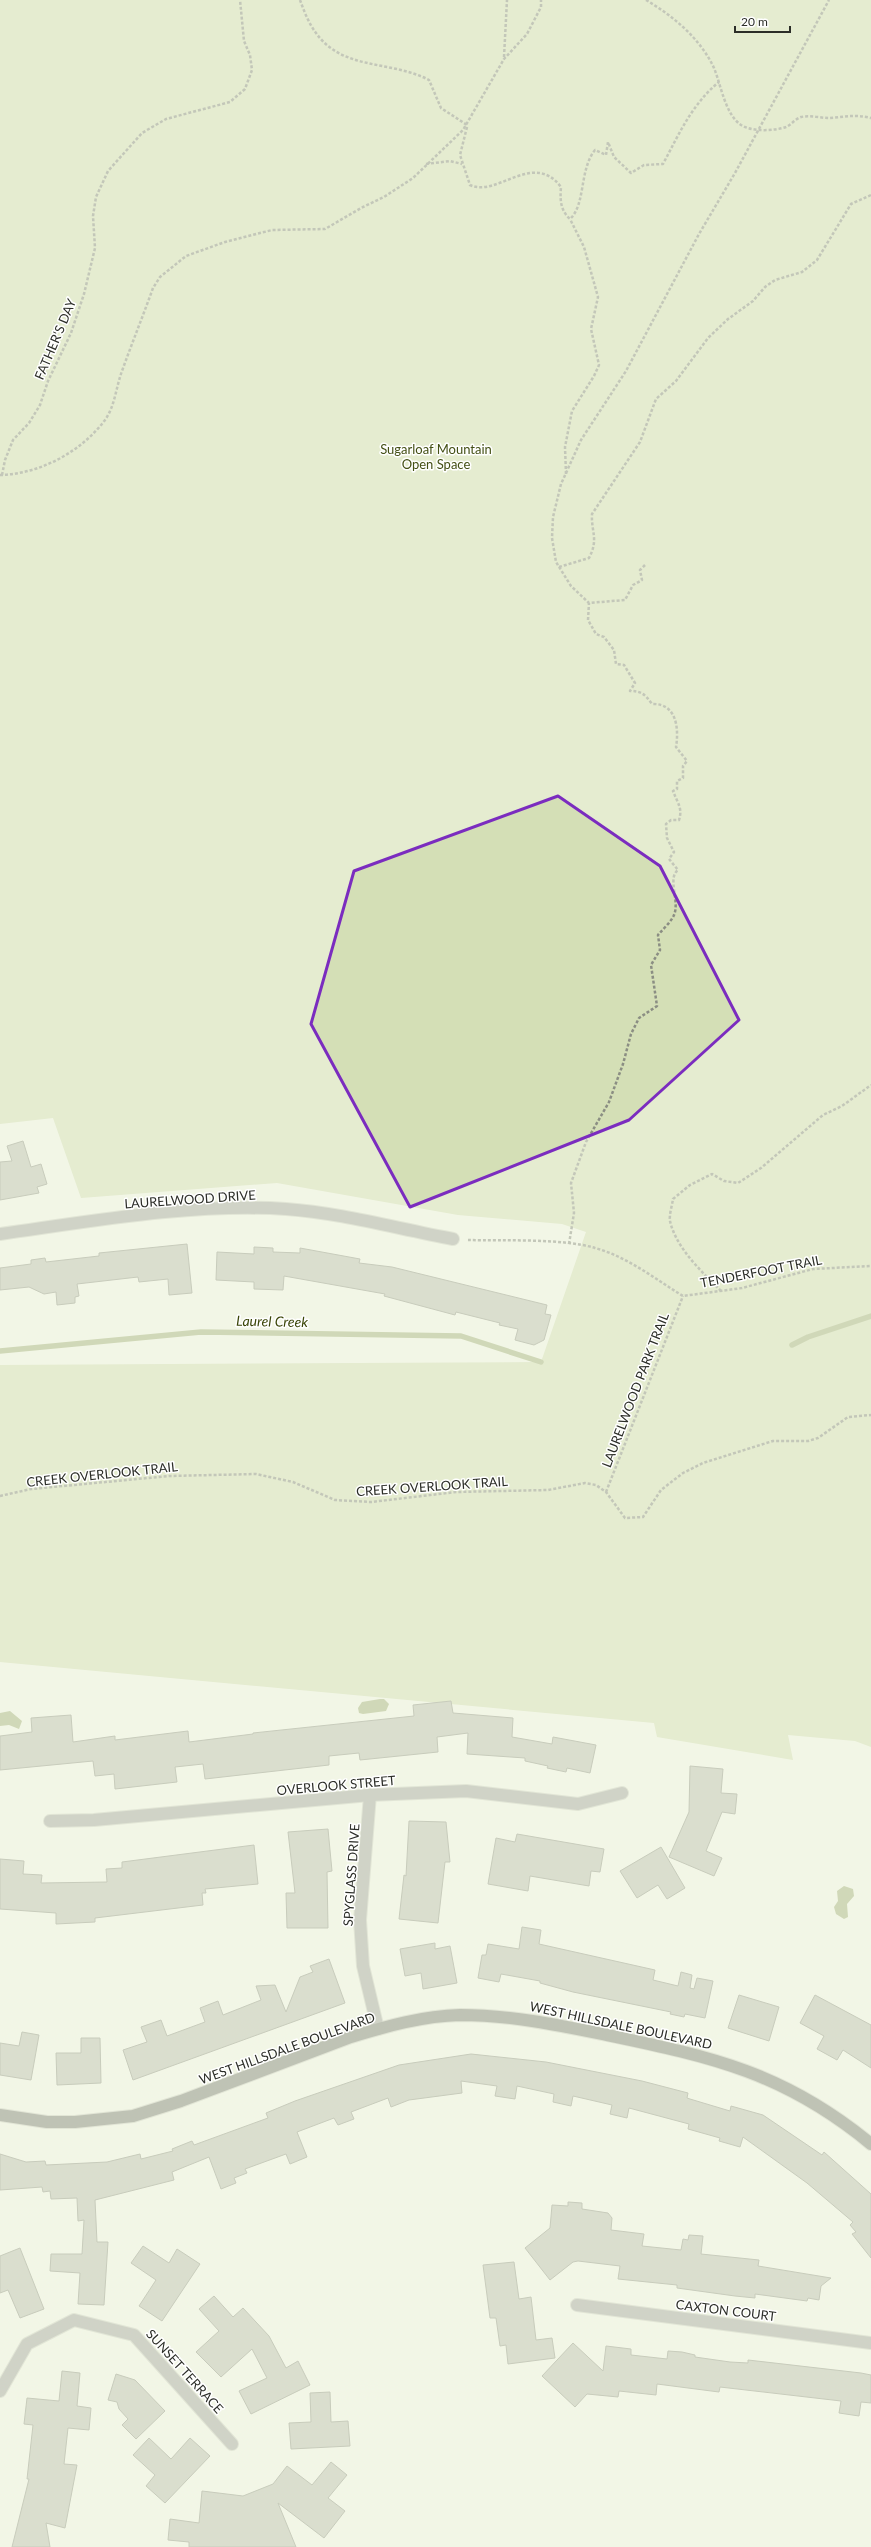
<svg xmlns="http://www.w3.org/2000/svg" width="871" height="2547" font-family="Lato,sans-serif">
	<rect width="100%" height="100%" fill="#f2f6e6"/>
	<path fill="#d4dfb6" d="M0 0H871V1747L855 1741 788 1735 793 1760 657 1737 654 1723 0 1662V1365L541 1362 586 1232 562 1224 458 1215 277 1183 81 1198 53 1118 0 1124Z"/>
	<g fill="#a7b480">
		<path d="M380 1699H384L389 1704 386 1711 363 1714 359 1713 358 1708 362 1702Z"/>
		<path d="M10 1711 22 1721 19 1729 9 1725 0 1726V1713Z"/>
		<path d="M844 1886 853 1889 854 1896 847 1904 848 1917 844 1919 836 1914 834 1907 838 1901 837 1891Z"/>
	</g>
	<g fill="none" stroke-linecap="round" stroke-linejoin="round">
		<g stroke="#a7b480" stroke-width="5.5">
			<path d="M792 1345 808 1337 871 1316"/>
			<path d="M0 1351 201 1332 461 1336 541 1362"/>
		</g>
	</g>
	<g fill="#bcc1b1" stroke="#95998a">
		<path d="M23 1141 31 1167 41 1164 47 1184 37 1187 39 1193 0 1200V1162L12 1161 7 1146Z"/>
		<path d="M187 1244 192 1293 169 1295 168 1279 139 1282 138 1277 77 1284 79 1296 75 1297V1303L57 1305 56 1292 44 1294 29 1287 0 1290V1268L31 1264V1260L45 1258 46 1262 99 1256V1253Z"/>
		<path d="M254 1247 273 1248V1252L300 1253V1248L360 1259 359 1263 392 1267 547 1305 545 1314 551 1315 544 1340 534 1345 515 1340 518 1329 499 1325 500 1323 456 1312 455 1315 384 1296 385 1294 284 1276 283 1290 254 1289V1282L216 1280 217 1252 254 1254Z"/>
		<path d="M451 1701 453 1713 513 1718 512 1737 552 1744 553 1737 596 1745 590 1773 567 1768 566 1772 547 1768 548 1766 525 1761V1758L467 1754 468 1733 437 1737 438 1752 360 1760 359 1753 329 1756V1765L205 1779 203 1764 175 1767 177 1782 115 1789 114 1774 95 1776 93 1761 0 1770V1736L32 1732 31 1718 71 1715 73 1742 115 1736V1740L188 1731 189 1742 253 1734V1733L414 1716 413 1705Z"/>
		<path d="M690 1766 723 1769 721 1793 737 1794 735 1814 722 1812 706 1851 722 1858 714 1876 669 1857 689 1812Z"/>
		<path d="M409 1821 446 1822 450 1862H445L438 1923 399 1919 404 1875 406 1876Z"/>
		<path d="M328 1829 332 1871 327 1872 328 1928H287L286 1893H295L288 1832Z"/>
		<path d="M517 1834 604 1849 600 1872 591 1871 589 1886 530 1876 528 1891 488 1884 496 1838 515 1842Z"/>
		<path d="M254 1845 258 1884 205 1889 206 1893H202L203 1905 95 1918V1922L56 1924V1913L0 1909V1859L24 1861 23 1874 42 1875 41 1883 107 1882 106 1869 122 1868V1862Z"/>
		<path d="M661 1847 685 1888 667 1899 658 1885 637 1898 620 1871Z"/>
		<path d="M522 1927 541 1930 539 1944 655 1970 653 1980 678 1986 681 1972 692 1975 690 1988 694 1989 697 1978 713 1981 705 2018 685 2014 684 2017 670 2014 671 2012 573 1992 540 1983V1981L501 1974 499 1982 478 1978 482 1955H486L488 1944 519 1949Z"/>
		<path d="M435 1943V1949L450 1946 457 1983 423 1989 421 1973 405 1976 400 1949Z"/>
		<path d="M329 1959 345 2003 133 2080 123 2050 147 2042 141 2027 161 2020 167 2036 205 2022 200 2008 218 2001 223 2015 261 2000 256 1986 275 1985 286 2012 300 1977 313 1972 310 1966Z"/>
		<path d="M739 1995 779 2007 769 2041 728 2028Z"/>
		<path d="M815 1995 871 2025V2068L843 2050 837 2060 817 2049 824 2036 800 2023Z"/>
		<path d="M22 2032 39 2035 31 2080 0 2075V2043L19 2046Z"/>
		<path d="M81 2038H100L101 2083 57 2085 56 2053H81Z"/>
		<path d="M471 2054 546 2062 642 2081 688 2093 687 2098 690 2099 730 2111 731 2106 763 2115 822 2155 824 2152 871 2194V2258L852 2234 856 2232 850 2225 853 2222 807 2183 743 2137 740 2147 719 2141 720 2138 688 2129 689 2124 629 2108 627 2118 610 2114 612 2105 573 2096 571 2106 553 2102 554 2094 517 2086 515 2099 495 2096 497 2086 461 2081 462 2093 409 2100 391 2107 388 2098 351 2112 354 2119 338 2125 334 2118 297 2132 307 2157 290 2164 286 2154 245 2169 247 2173 234 2178 236 2183 221 2189 209 2157 172 2172 174 2180 95 2200 97 2242H108L104 2305 78 2304 80 2273 50 2271 51 2254H82L84 2220 78 2221 77 2198 51 2199 50 2191 43 2192 42 2187 0 2190V2154L26 2162 45 2161 46 2165 107 2162 140 2154 141 2159 173 2151 172 2149 192 2141 194 2145 268 2118 266 2113 295 2101 399 2065Z"/>
		<path d="M568 2202 582 2203V2209L608 2213 612 2218 611 2230 644 2234 642 2246 681 2250 683 2239 688 2240 689 2235 703 2236 701 2254 759 2260 758 2266 831 2278 821 2286 819 2300 808 2298 807 2301 755 2294V2298L735 2296 677 2288V2285L618 2279 620 2266 578 2261 573 2262 550 2280 525 2248 550 2228 552 2205 568 2206Z"/>
		<path d="M143 2246 169 2263 177 2249 200 2264 162 2321 139 2306 156 2280 131 2263Z"/>
		<path d="M20 2248 44 2309 20 2318 8 2290 0 2293V2256Z"/>
		<path d="M514 2262 519 2299 531 2297 536 2340 552 2338 555 2358 508 2364 506 2345 500 2346 496 2318H490L483 2265Z"/>
		<path d="M214 2296 233 2317 243 2308 269 2336 286 2368 298 2361 310 2385 251 2414 239 2391 267 2378 252 2349 221 2377 196 2352 219 2331 199 2309Z"/>
		<path d="M573 2343 603 2371 606 2346 631 2349V2355L667 2359 668 2351 682 2352 695 2355V2357L730 2362 748 2363V2360L861 2373 871 2375V2403L861 2402 859 2416 839 2413 841 2401 720 2387 719 2392 657 2384 656 2395 619 2391 618 2397 587 2394 575 2407 542 2376Z"/>
		<path d="M62 2371 80 2373 77 2406 91 2408 89 2430 68 2428 64 2464 77 2465 65 2528 46 2523 50 2547H12L29 2479H27L33 2425 24 2424 27 2398 59 2401Z"/>
		<path d="M116 2374 135 2380 165 2411 136 2439 122 2425 128 2419 119 2409 117 2402 108 2400Z"/>
		<path d="M330 2392 331 2422 348 2421 350 2446 291 2449 289 2423 311 2422 310 2393Z"/>
		<path d="M149 2438 171 2459 190 2438 210 2456 165 2503 146 2486 155 2475 133 2455Z"/>
		<path d="M331 2462 347 2475 328 2498 345 2511 324 2538 278 2503 296 2547H189V2542L168 2540 170 2519 199 2523 202 2491 243 2496 273 2484 287 2466 312 2485Z"/>
	</g>
	<g fill="none" stroke-linecap="round" stroke-linejoin="round">
		<defs>
			<g id="street">
				<path d="M0 1234C93 1221 192 1203 286 1209 342 1213 398 1229 453 1239"/>
				<path d="M370 1795 360 1920 363 1966 378 2029"/>
				<path d="M50 1821 94 1820 370 1795 466 1791 578 1804 622 1793"/>
				<path d="M577 2305 871 2343"/>
				<path d="M0 2391 27 2344 74 2320 134 2335 232 2444"/>
			</g>
			<path id="secondary" d="M0 2115 47 2122H75L133 2116 181 2101 351 2037C387 2026 423 2016 460 2015 510 2015 558 2025 607 2035 713 2057 785 2073 871 2144"/>
		</defs>
		<use href="#street" stroke="#ced2c4" stroke-width="14"/>
		<use href="#secondary" stroke="#ced2c4" stroke-width="14"/>
		<g stroke="#8b8e83" stroke-width="2.5" stroke-dasharray="3 2" stroke-linecap="butt">
			<path d="M300 0C304 11 309 24 316 33 343 71 391 60 429 80L441 108 467 125"/>
			<path d="M646 0C673 16 700 38 714 68 721 85 725 114 741 125 752 132 774 131 786 127 791 125 795 119 801 117 810 115 820 118 829 118 843 117 856 114 871 118"/>
			<path d="M504 57 507 0"/>
			<path d="M467 127 460 155 470 185C497 198 533 150 561 187 560 199 560 210 570 219 586 204 579 170 595 150L606 155 608 142 614 157 631 173 644 165 663 164C679 134 692 104 719 82"/>
			<path d="M426 164 450 161 462 164"/>
			<path d="M566 474 565 447 572 411 594 376 599 365 591 329 598 297 584 247 570 219"/>
			<path d="M0 475C40 474 81 452 105 420 115 406 116 387 122 371 132 343 143 316 153 288L160 277 186 256 225 242 272 230 325 229 363 207 384 197 413 178 463 130 504 59 527 34 541 7V0"/>
			<path d="M2 475 5 460 13 440 29 423 40 405 48 381 71 333 84 294 95 248 93 216 96 197 108 171 142 133 166 119 230 102 245 89 252 70 250 55 244 41 240 0"/>
			<path d="M645 565 640 570 642 580 633 585 625 600 589 603 571 586 556 562 552 538 553 517 561 484 581 440 626 371 699 234 735 173 829 0"/>
			<path d="M559 567 589 558C599 539 591 532 592 514L640 442 656 399 676 381 708 338 728 319 753 301 765 287 775 280 802 272 817 260 851 204 871 195"/>
			<path d="M468 1240C504 1241 562 1238 595 1248 628 1257 655 1279 683 1296L742 1288 813 1269 871 1266"/>
			<path d="M569 1244 574 1213 571 1183 586 1142 609 1102 623 1064 631 1034 639 1018 657 1006 651 965 660 950 658 935C663 929 671 922 674 915 680 901 667 878 678 870L669 859 674 852 667 838 666 824 671 820H679C683 808 677 802 673 791L677 789V781L683 778V766L687 761 676 747C679 729 677 703 652 704 645 694 641 691 630 691L635 683 624 665 616 664 614 650 604 637 596 634 588 620 589 603"/>
			<path d="M721 1291C702 1272 676 1248 670 1221 669 1215 672 1206 673 1199L690 1185 712 1174 724 1181 738 1183 761 1168 823 1115 842 1106 871 1085"/>
			<path d="M606 1492 683 1296"/>
			<path d="M0 1496 31 1489 169 1476 256 1474 293 1482 335 1500 371 1502 456 1492 548 1490 585 1483 596 1485 606 1492 625 1518 643 1517 661 1490 683 1473 703 1463 773 1441H808L818 1438 848 1417 871 1415"/>
		</g>
		<use href="#street" stroke="#a7a9a2" stroke-width="12"/>
		<use href="#secondary" stroke="#82857b" stroke-width="12"/>
	</g>
	<path d="M0 0H871V2547H0ZM558 796 660 866 739 1020 629 1120 410 1207 311 1024 354 871Z" fill="#f2f6e6" fill-opacity=".55" fill-rule="evenodd"/>
	<path fill="none" stroke="#7b2cbf" stroke-width="3" stroke-linejoin="round" d="M558 796 660 866 739 1020 629 1120 410 1207 311 1024 354 871Z"/>
	<g text-anchor="middle" dominant-baseline="central" stroke-width="3" stroke-linejoin="round" paint-order="stroke">
		<g font-size="13" fill="#2c2e28" stroke="#fff">
			<text transform="translate(55 339) rotate(-67)">FATHER'S DAY</text>
			<text transform="translate(190 1199) rotate(-4)">LAURELWOOD DRIVE</text>
			<text transform="translate(761 1271) rotate(-11)">TENDERFOOT TRAIL</text>
			<text transform="translate(635 1390) rotate(-69)">LAURELWOOD PARK TRAIL</text>
			<text transform="translate(102 1474) rotate(-6)">CREEK OVERLOOK TRAIL</text>
			<text transform="translate(432 1486) rotate(-4)">CREEK OVERLOOK TRAIL</text>
			<text transform="translate(336 1785) rotate(-5)">OVERLOOK STREET</text>
			<text transform="translate(351 1875) rotate(-86)">SPYGLASS DRIVE</text>
			<text transform="translate(621 2025) rotate(12)">WEST HILLSDALE BOULEVARD</text>
			<text transform="translate(287 2048) rotate(-20)">WEST HILLSDALE BOULEVARD</text>
			<text transform="translate(726 2310) rotate(7)">CAXTON COURT</text>
			<text transform="translate(185 2371) rotate(48)">SUNSET TERRACE</text>
		</g>
		<g font-size="13" fill="#445015" stroke="#fff">
			<text x="436" y="449">Sugarloaf Mountain<tspan x="436" dy="15">Open Space</tspan></text>
		</g>
		<g font-size="14" font-style="italic" fill="#3a4507" stroke="#fff">
			<text transform="translate(272 1321) rotate(1)">Laurel Creek</text>
		</g>
	</g>
	<path d="M735 26v6h55v-6" fill="none" stroke="#2c2e28" stroke-width="2"/>
	<text x="741" y="26" font-size="12" fill="#2c2e28" stroke="#ffffff" stroke-width="3" paint-order="stroke">20 m</text>
</svg>
